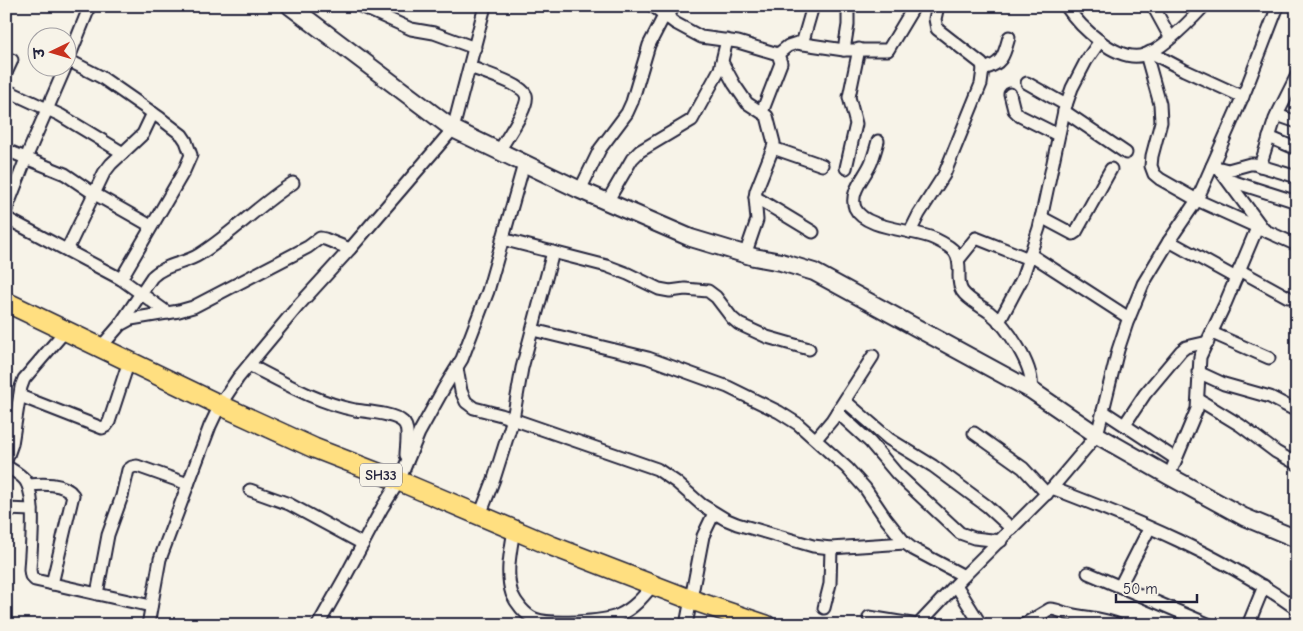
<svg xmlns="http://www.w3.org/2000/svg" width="1303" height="631" font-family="'Comic Neue','Playpen Sans Deva',sans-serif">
	<rect width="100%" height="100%" fill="#f7f3e8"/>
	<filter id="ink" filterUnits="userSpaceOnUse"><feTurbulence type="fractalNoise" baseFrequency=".02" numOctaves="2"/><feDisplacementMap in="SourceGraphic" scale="10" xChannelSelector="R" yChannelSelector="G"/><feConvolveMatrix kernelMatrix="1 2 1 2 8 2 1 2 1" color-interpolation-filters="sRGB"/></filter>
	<g filter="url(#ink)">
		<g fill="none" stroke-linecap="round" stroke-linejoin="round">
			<defs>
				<g id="street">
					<path d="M360 6 411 29 434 33 475 48"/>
					<path d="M653 6 675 23 701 37 738 42 778 54 781 63 762 112"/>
					<path d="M1066 6C1080 27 1117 63 1144 55 1162 50 1191 20 1204 6"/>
					<path d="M1153 6 1170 37"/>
					<path d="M667 18 674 6"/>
					<path d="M802 44 813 6"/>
					<path d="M844 50 848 25V6"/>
					<path d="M1150 52 1184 70 1243 97"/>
					<path d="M778 54 788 46 797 43 844 50H888L912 10"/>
					<path d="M1146 54 1160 104 1161 122 1152 156 1151 166 1154 174 1160 179 1197 200 1297 245"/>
					<path d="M68 60 101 77 160 118 182 135 186 141 191 155 184 171 121 279"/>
					<path d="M68 60 87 13"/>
					<path d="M722 62 734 84 747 103 767 116 774 143 773 148 756 191 755 197 757 220 745 255"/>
					<path d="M470 67C482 72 522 84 526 95 530 106 505 140 499 151"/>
					<path d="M983 69C1003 64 1004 55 1009 37"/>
					<path d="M6 73 12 60"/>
					<path d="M1027 83 1066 105"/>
					<path d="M6 90 60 115 123 153"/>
					<path d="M1010 94 1014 110 1020 116 1058 135"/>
					<path d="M1064 111 1126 153"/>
					<path d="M1277 115 1297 122"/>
					<path d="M1269 137 1297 149"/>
					<path d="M878 141C876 148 874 156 871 163 865 177 849 192 855 208 865 230 915 229 935 239 956 249 960 253 959 276 959 281 959 286 962 291 968 300 981 306 989 312 1007 326 1035 367 1031 390"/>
					<path d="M773 148 822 165"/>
					<path d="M6 150 65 174 93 193 151 226"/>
					<path d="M1212 166 1228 170 1250 164H1254L1297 177"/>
					<path d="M1260 166 1275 119 1297 75"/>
					<path d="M846 168 856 124 849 97 859 49"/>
					<path d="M1219 169 1264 230"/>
					<path d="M1228 180 1297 202"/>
					<path d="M580 190 600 149 627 113 632 102 649 45 664 16"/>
					<path d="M755 197 813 232"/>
					<path d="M607 202 632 159 640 151 692 120 720 69 727 40"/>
					<path d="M6 210 29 151 65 68"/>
					<path d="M1041 217 1073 234 1076 232 1111 169"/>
					<path d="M6 218 121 279 168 313"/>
					<path d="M910 232 919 214 944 175 981 84 983 69 982 64 937 29 935 19 938 6"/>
					<path d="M502 239 607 266 628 274 659 289 670 291 685 289 708 291 716 297 732 318 739 324 767 337 809 349"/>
					<path d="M1169 241 1236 278"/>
					<path d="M67 250 104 173 111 164 143 134 153 113"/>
					<path d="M1030 254 1129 318"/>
					<path d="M959 259 976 238 1029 259"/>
					<path d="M1239 270 1288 297"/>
					<path d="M999 322 1022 279 1039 228 1064 111 1072 88 1086 61 1100 41"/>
					<path d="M121 323 152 277C165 264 185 264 200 254 233 233 260 204 293 183"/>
					<path d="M533 330 648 358 728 387 779 412 798 424 847 468 865 488 886 519 905 543 913 549 964 576"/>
					<path d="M1212 333 1269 358"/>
					<path d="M100 348 120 325 131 319 179 311 193 307 308 247 320 238 325 239 350 249"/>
					<path d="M249 365C282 382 318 403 355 410 368 412 393 413 403 422 410 428 406 446 406 455"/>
					<path d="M457 368 461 391 466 402 474 408 501 415 657 469 676 482 702 505 725 519 737 524 813 546 831 548 905 543"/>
					<path d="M1198 372 1224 384 1270 397 1297 411"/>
					<path d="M20 396 102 428 106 426 109 422 129 361"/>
					<path d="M1199 400 1240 425 1276 452 1297 464"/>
					<path d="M845 401 889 439 933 466 987 506 1012 529"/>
					<path d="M1103 411 1176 459"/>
					<path d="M837 412 870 442 897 474 960 533 974 538 1001 541"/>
					<path d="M1125 424 1145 394 1181 351 1186 347 1208 342"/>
					<path d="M974 433 1023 468 1047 494"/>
					<path d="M816 439 832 420 873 356"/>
					<path d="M6 461 12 444 21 387 24 379 66 330"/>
					<path d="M6 466C12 470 20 474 25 480 37 496 31 550 30 570L31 576 35 580 151 606"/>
					<path d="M1169 476 1197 409 1200 357 1225 304 1257 228"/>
					<path d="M28 485C41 484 64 482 73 495L52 584"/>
					<path d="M1052 488C1136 520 1224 556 1297 609"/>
					<path d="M250 490 289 504 363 544"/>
					<path d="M6 509 32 510"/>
					<path d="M480 515 494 479 513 419 522 368 553 252"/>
					<path d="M514 529C511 550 505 573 512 594 516 603 525 615 535 619 551 625 603 622 619 615 633 609 643 597 653 585"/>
					<path d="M1088 573 1210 625"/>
					<path d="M956 585 981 625"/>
					<path d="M1120 586 1149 529"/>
					<path d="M97 594 108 535 122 496 128 470 132 467 137 466 188 484"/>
					<path d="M824 608 830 584 831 548"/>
					<path d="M869 617 918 625"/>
					<path d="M148 625 160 559 210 426 220 405 238 378 298 306 350 249 453 129 485 6"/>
					<path d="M318 625 344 579 382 508 399 481 419 433 444 388 462 359 488 291 524 164"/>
					<path d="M686 625 703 536 714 513"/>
					<path d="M918 625 964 576 1052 488 1097 435 1118 350 1127 323 1143 284 1169 241 1197 200 1246 89 1278 6"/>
					<path d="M1023 625 1050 609C1057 609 1063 613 1070 614 1087 618 1103 618 1119 625"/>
					<path d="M1248 625 1264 586"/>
				</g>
				<path id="secondary" d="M290 6 453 129 580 190 691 238 754 257 781 262 814 272 1031 390 1097 435 1169 476 1244 517 1297 539"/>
				<path id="primary" d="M6 302 220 405 314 448 399 481 552 546 692 600 766 625"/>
			</defs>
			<use href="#street" stroke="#22223b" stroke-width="15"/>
			<use href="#secondary" stroke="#22223b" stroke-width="20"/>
			<use href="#primary" stroke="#22223b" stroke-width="22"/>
			<use href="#street" stroke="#f7f3e8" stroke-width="11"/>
			<use href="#secondary" stroke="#f7f3e8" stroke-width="16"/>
			<use href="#primary" stroke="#ffdf80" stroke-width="19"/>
		</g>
	</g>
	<g text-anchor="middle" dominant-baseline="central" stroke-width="5" stroke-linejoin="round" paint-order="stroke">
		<rect fill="#f7f3e8" stroke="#62616f" stroke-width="1" x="360" y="463.5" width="42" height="23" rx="4"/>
		<g font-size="14" font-weight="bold" fill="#22223b">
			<text x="381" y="475">SH33</text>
		</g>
	</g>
	<rect width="1303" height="631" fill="none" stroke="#f7f3e8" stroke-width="25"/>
	<rect x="12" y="12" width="1278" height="606" fill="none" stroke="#22223b" stroke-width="2" filter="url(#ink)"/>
	<g transform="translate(52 52) rotate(265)"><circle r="24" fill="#f7f3e8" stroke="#a29fa3"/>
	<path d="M0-4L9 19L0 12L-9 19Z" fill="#c8321e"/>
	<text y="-8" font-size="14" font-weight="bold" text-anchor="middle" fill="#22223b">उ</text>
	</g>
	<path d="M1116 594v8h81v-8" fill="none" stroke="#22223b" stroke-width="2.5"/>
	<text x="1123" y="594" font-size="15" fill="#22223b" stroke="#f7f3e8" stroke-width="4" paint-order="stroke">50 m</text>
</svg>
